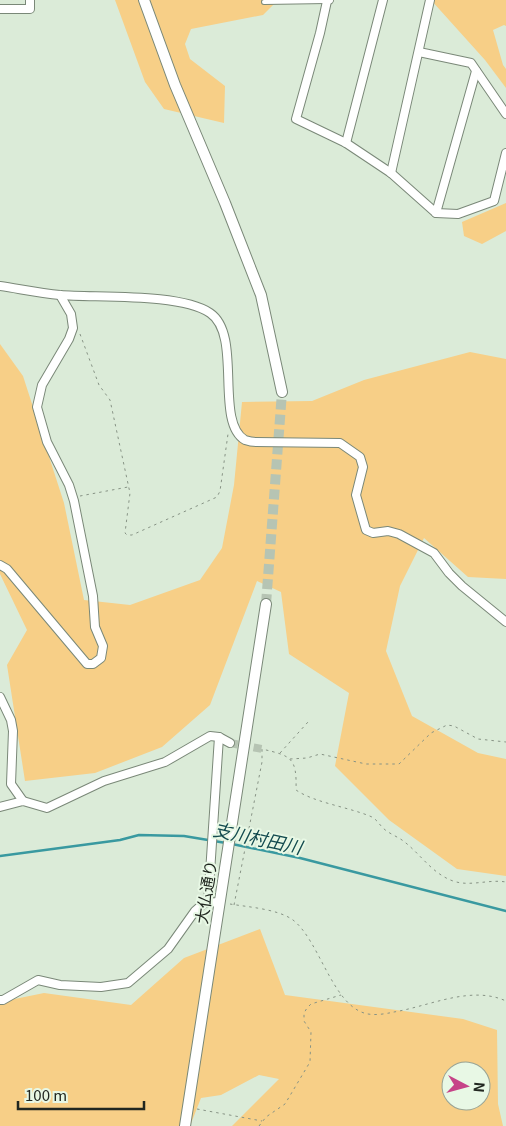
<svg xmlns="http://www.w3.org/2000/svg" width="506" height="1126" font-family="Georgia,'Noto Sans JP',serif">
	<rect width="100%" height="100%" fill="#dbebd8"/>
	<g fill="#f7cf87" fill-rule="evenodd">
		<path d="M115 0H278L263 15 191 29 185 44 190 59 225 86 224 123 164 109 145 82Z"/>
		<path d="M431 0H506V26L504 25 493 30 503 65 506 69V88L485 60Z"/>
		<path d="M506 203V231L482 244 464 236 462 222Z"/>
		<path d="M0 344 23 376 64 503 84 600 130 605 200 580 222 548 234 485 242 402 312 401 364 380 470 352 506 359V579L468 577 424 538 400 586 386 651 412 716 478 753 506 759V876L457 869 389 820 335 766 349 693 289 654 281 592 257 581 210 705 162 747 95 773 25 781 7 665 27 630 0 574Z"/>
		<path d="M260 929 285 995 463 1019 497 1030 498 1104 503 1126H232L279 1079 259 1075 221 1095 201 1098 190 1126H0V1002L44 993 131 1005 184 958ZM451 1071H481V1101H451Z"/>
	</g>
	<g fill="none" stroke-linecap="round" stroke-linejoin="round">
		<g stroke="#3999a0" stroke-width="2.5">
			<path d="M232 844 300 858 506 911"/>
			<path d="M0 856 120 840 139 835 184 836 226 843"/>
		</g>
		<path stroke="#b6c4b3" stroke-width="8" stroke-dasharray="8 4" stroke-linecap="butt" d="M230 743 262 749"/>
		<path stroke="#b6c4b3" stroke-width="10" stroke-dasharray="10 5" stroke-linecap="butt" d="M266 604 282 392"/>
		<defs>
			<path id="lane" d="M264 2 327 1"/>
			<g id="street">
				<path d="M329 0 327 1 320 33 296 119 346 143 391 173 436 213 458 214 494 201 506 153"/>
				<path d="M0 9H30V0"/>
				<path d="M419 52 471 63 506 114"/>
				<path d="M346 143 383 0"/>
				<path d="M391 173 430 0"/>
				<path d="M436 213 476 71"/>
				<path d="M0 286C20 289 40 293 60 295 98 298 180 293 210 313 243 335 214 422 245 440 248 441 253 442 256 442L340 443 360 457 363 467 356 495 366 530 373 533 388 531 399 534 434 553 449 573 462 586 506 622"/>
				<path d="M0 565 7 569 87 664H93L101 658 103 646 95 627 93 596 74 501 69 485 47 442 37 407 42 385 69 339 73 328 71 314 60 295"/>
				<path d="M0 697 11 720 13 731 11 784 23 801"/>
				<path d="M0 807 23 801 47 808 104 781 165 762 210 736 219 737 230 743"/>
				<path d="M208 903 219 737"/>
				<path d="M0 1000H3L38 980 60 985 101 987 128 983 168 949 195 911 204 903 219 902"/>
			</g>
			<g id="secondary">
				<path d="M144 0 175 85 225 203 261 295 282 392"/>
				<path d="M185 1126 266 604"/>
			</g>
		</defs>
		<use href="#lane" stroke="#7a8878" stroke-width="6"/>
		<use href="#street" stroke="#7a8878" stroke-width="10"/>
		<use href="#secondary" stroke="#7a8878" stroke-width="12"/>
		<g stroke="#879385" stroke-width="1" stroke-dasharray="2.5 4" stroke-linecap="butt">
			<path d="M80 334 99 385 110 400 130 493 125 533 127 535H132L217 497 220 491 228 434"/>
			<path d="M80 496 128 487"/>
			<path d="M280 753 308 722"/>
			<path d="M290 759 307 758 320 754 366 764H399L431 733 447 725 454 726 478 739 506 742"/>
			<path d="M230 904C248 907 278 909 293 920 319 940 332 1003 364 1013 373 1016 385 1014 394 1012 430 1006 471 985 506 1001"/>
			<path d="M234 905 262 762V749C291 756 297 757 296 790 315 803 349 807 372 817 377 820 379 824 383 828 388 833 396 836 402 840 420 853 431 873 453 881 470 887 488 879 506 882"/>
			<path d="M197 1109 262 1121"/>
			<path d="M259 1126 266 1117 285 1104 310 1062 311 1032 304 1021V1013L307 1008 311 1004 341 995"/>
		</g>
		<use href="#lane" stroke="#fff" stroke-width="4"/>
		<use href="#street" stroke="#fff" stroke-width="8"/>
		<use href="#secondary" stroke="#fff" stroke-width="10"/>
	</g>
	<g text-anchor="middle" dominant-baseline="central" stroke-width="4" stroke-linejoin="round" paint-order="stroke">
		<g font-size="16" fill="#212720" stroke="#e8f8e5">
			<text transform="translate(205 892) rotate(-81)">大仏通り</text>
		</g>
		<g font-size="18" font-style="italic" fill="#134b4f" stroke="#e8f8e5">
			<text transform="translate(258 837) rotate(12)">支川村田川</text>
		</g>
	</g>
	<g transform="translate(466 1086) rotate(96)"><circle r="24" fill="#e8f8e5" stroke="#98a496"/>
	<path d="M0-4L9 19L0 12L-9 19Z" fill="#c64388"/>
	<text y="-8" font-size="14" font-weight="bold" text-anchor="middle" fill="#212720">N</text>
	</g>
	<path d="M18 1101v8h126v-8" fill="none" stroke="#212720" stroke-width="2.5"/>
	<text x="25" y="1101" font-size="15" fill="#212720" stroke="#e8f8e5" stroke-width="4" paint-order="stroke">100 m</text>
</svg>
